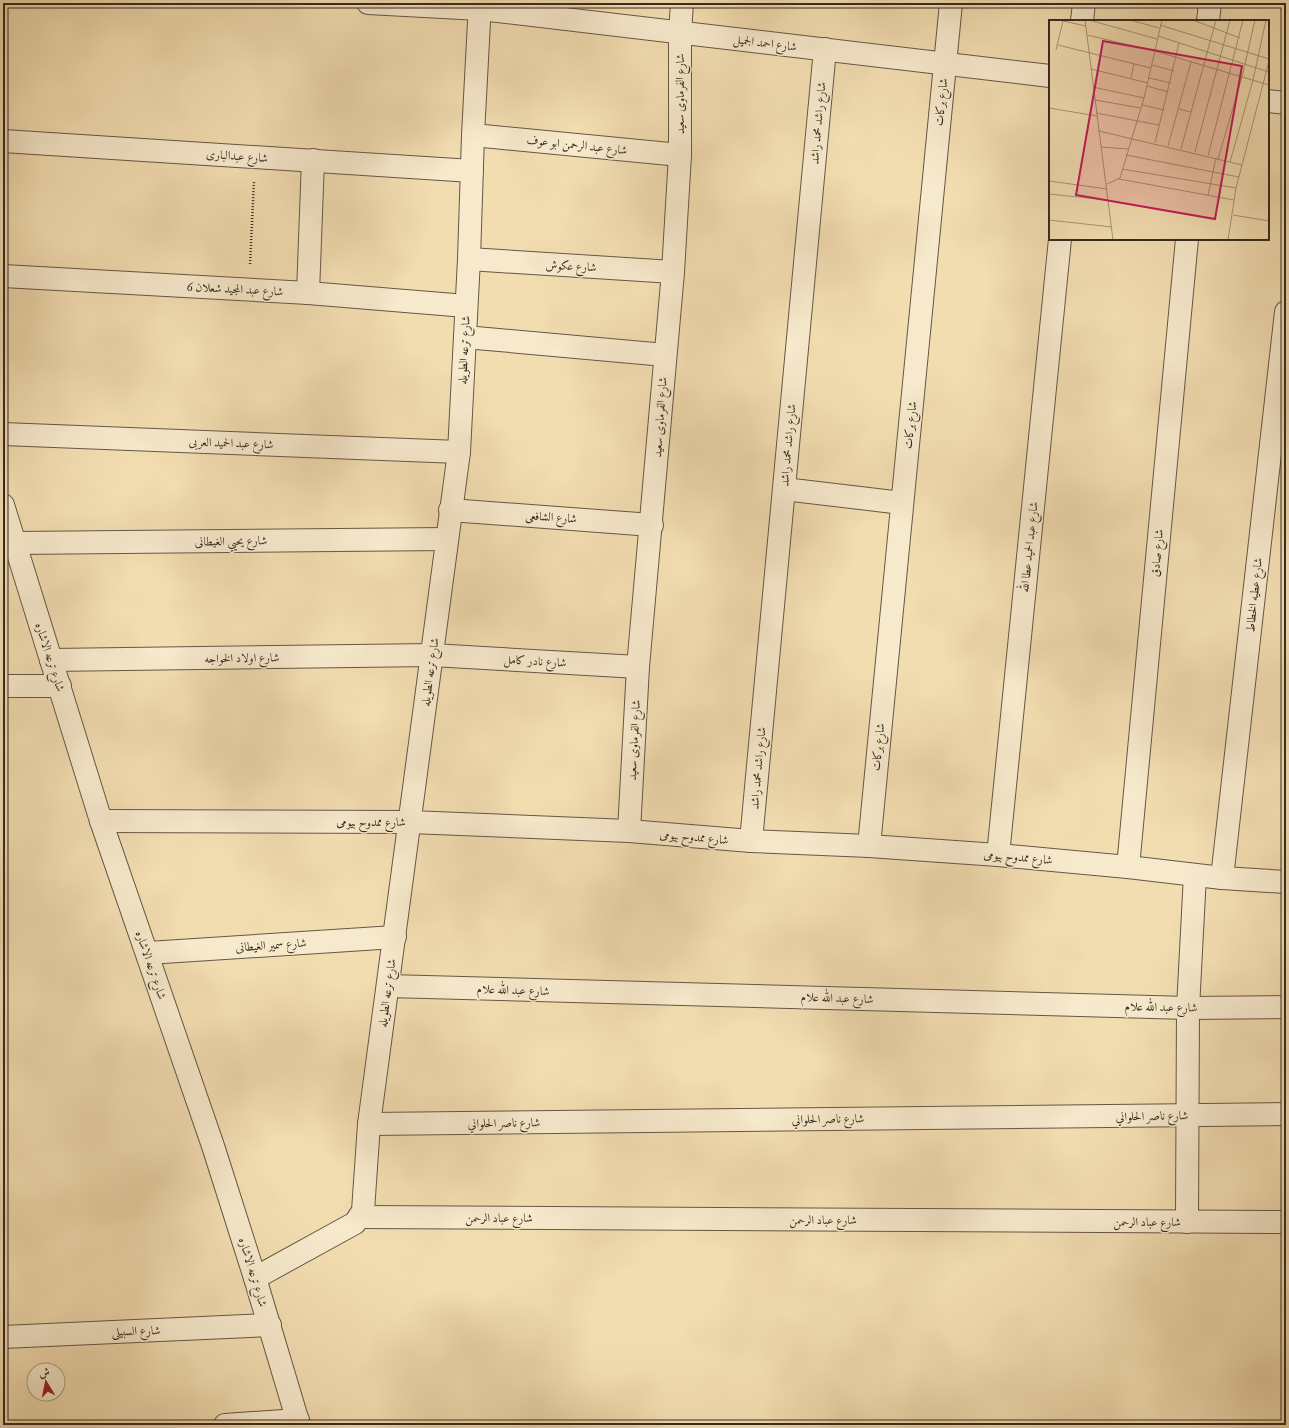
<svg xmlns="http://www.w3.org/2000/svg" width="1289" height="1428" font-family="'IM FELL Great Primer',Amiri,serif">
	<rect width="100%" height="100%" fill="#f2ddb1"/>
	<filter id="stains"><feTurbulence type="fractalNoise" baseFrequency=".005" numOctaves="4"/><feColorMatrix values="0 0 0 0 .2 0 0 0 0 .09 0 0 0 0 .02 0 0 0 .5 -.17"/></filter>
	<radialGradient id="worn" r=".72"><stop offset=".6" stop-color="#630" stop-opacity="0"/><stop offset="1" stop-color="#630" stop-opacity=".3"/></radialGradient>
	<g fill="none" stroke-linecap="round" stroke-linejoin="round">
		<defs>
			<g id="street">
				<path d="M368 3 480 9 1050 76"/>
				<path d="M1082 21 1084 3"/>
				<path d="M1208 21 1210 3"/>
				<path d="M1268 101 1286 103"/>
				<path d="M473 135 680 155"/>
				<path d="M3 141 472 171"/>
				<path d="M469 259 673 272"/>
				<path d="M3 276 308 293 466 306"/>
				<path d="M308 293 313 160"/>
				<path d="M465 337 665 355"/>
				<path d="M3 434 459 452"/>
				<path d="M784 489 902 503"/>
				<path d="M3 505 101 821 213 1146 255 1278 299 1425"/>
				<path d="M450 510 652 525"/>
				<path d="M15 543 447 539"/>
				<path d="M51 660 432 655 638 667"/>
				<path d="M3 686H60"/>
				<path d="M101 821 410 822 629 831 751 841 869 846 998 855 1128 867 1222 878 1286 882"/>
				<path d="M629 831 638 667 673 272 680 155V33L682 3"/>
				<path d="M751 841 825 49"/>
				<path d="M869 846 951 3"/>
				<path d="M998 855 1060 239"/>
				<path d="M1128 867 1187 239"/>
				<path d="M1222 878 1286 312"/>
				<path d="M148 953 395 937"/>
				<path d="M388 986 1188 1008 1286 1007"/>
				<path d="M369 1124 1286 1114"/>
				<path d="M361 1217 1286 1222"/>
				<path d="M1187 1222 1188 1008 1195 875"/>
				<path d="M255 1278 355 1223 363 1211 369 1124 459 452 469 259 473 135 480 3"/>
				<path d="M3 1337 270 1325"/>
				<path d="M225 1425 298 1420"/>
			</g>
		</defs>
		<use href="#street" stroke="#645844" stroke-width="24"/>
		<path stroke="#352b20" stroke-width="2.5" stroke-dasharray="1 2" stroke-linecap="butt" d="M250 264 254 181"/>
		<use href="#street" stroke="#f7e9cc" stroke-width="22"/>
	</g>
	<g text-anchor="middle" dominant-baseline="central" stroke-width="3" stroke-linejoin="round" paint-order="stroke">
		<g font-size="12" fill="#352b20" stroke="#f7e9cc">
			<text transform="translate(765 43) rotate(7)">شارع احمد الجميل</text>
			<text transform="translate(680 94) rotate(-90)">شارع الفرماوى سعيد</text>
			<text transform="translate(941 102) rotate(-84)">شارع بركات</text>
			<text transform="translate(818 123) rotate(-85)">شارع راشد محمد راشد</text>
			<text transform="translate(577 145) rotate(6)">شارع عبد الرحمن ابو عوف</text>
			<text transform="translate(237 156) rotate(4)">شارع عبدالبارى</text>
			<text transform="translate(571 266) rotate(3)">شارع عكوش</text>
			<text transform="translate(235 289) rotate(3)">شارع عبد المجيد شعلان 6</text>
			<text transform="translate(464 350) rotate(-87)">شارع ترعه الطويله</text>
			<text transform="translate(660 417) rotate(-86)">شارع الفرماوى سعيد</text>
			<text transform="translate(910 425) rotate(-84)">شارع بركات</text>
			<text transform="translate(231 443) rotate(2)">شارع عبد الحميد العربى</text>
			<text transform="translate(788 445) rotate(-85)">شارع راشد محمد راشد</text>
			<text transform="translate(551 517) rotate(4)">شارع الشافعى</text>
			<text transform="translate(231 541) rotate(-1)">شارع يحيي الغيطانى</text>
			<text transform="translate(1029 547) rotate(-84)">شارع عبد الحميد عطا الله</text>
			<text transform="translate(1157 553) rotate(-85)">شارع صادق</text>
			<text transform="translate(1254 595) rotate(-84)">شارع عطيه الخطاط</text>
			<text transform="translate(50 657) rotate(72)">شارع ترعه الاشاره</text>
			<text transform="translate(242 658) rotate(-1)">شارع اولاد الخواجه</text>
			<text transform="translate(535 661) rotate(3)">شارع نادر كامل</text>
			<text transform="translate(430 672) rotate(-82)">شارع ترعه الطويله</text>
			<text transform="translate(634 740) rotate(-87)">شارع الفرماوى سعيد</text>
			<text transform="translate(878 747) rotate(-84)">شارع بركات</text>
			<text transform="translate(758 768) rotate(-85)">شارع راشد محمد راشد</text>
			<text x="371" y="822">شارع ممدوح بيومى</text>
			<text transform="translate(694 837) rotate(5)">شارع ممدوح بيومى</text>
			<text transform="translate(1018 857) rotate(5)">شارع ممدوح بيومى</text>
			<text transform="translate(271 945) rotate(-4)">شارع سمير الغيطانى</text>
			<text transform="translate(151 965) rotate(71)">شارع ترعه الاشاره</text>
			<text transform="translate(513 990) rotate(2)">شارع عبد الله علام</text>
			<text transform="translate(387 993) rotate(-82)">شارع ترعه الطويله</text>
			<text transform="translate(837 998) rotate(2)">شارع عبد الله علام</text>
			<text transform="translate(1161 1007) rotate(1)">شارع عبد الله علام</text>
			<text transform="translate(1152 1116) rotate(-1)">شارع ناصر الحلواني</text>
			<text transform="translate(828 1119) rotate(-1)">شارع ناصر الحلواني</text>
			<text transform="translate(504 1123) rotate(-1)">شارع ناصر الحلواني</text>
			<text x="499" y="1218">شارع عباد الرحمن</text>
			<text x="823" y="1220">شارع عباد الرحمن</text>
			<text x="1147" y="1222">شارع عباد الرحمن</text>
			<text transform="translate(253 1272) rotate(73)">شارع ترعه الاشاره</text>
			<text transform="translate(136 1331) rotate(-2)">شارع السبيلى</text>
		</g>
	</g>
	<g transform="translate(1049 20)">
		<rect width="220" height="220" fill="#f2ddb1"/>
		<path fill="none" stroke="#a69677" stroke-width="1" d="M36 0 64 220M40 0 108 19M81 0 110 8M144 0 191 18M14 1 37 6M111 5 220 39M38 15 106 31 220 65M109 16 220 52M9 25 102 48M7 30 14 1M103 45 125 51M42 49 99 63M82 58 85 44M100 58 122 63M98 66 119 72M44 67 95 78M46 80 92 88M93 85 115 90M0 88 48 96M130 89 142 92M47 93 110 105M50 111 193 145M106 123 130 23M119 126 142 42M52 127 79 129M132 129 167 0M146 132 181 0M77 135 190 157M159 136 194 0M169 139 193 57 206 0M181 142 204 60 217 0M73 149 187 168M70 159 185 180M0 161 58 169M58 164 71 158 95 78 113 0M0 174 59 180M159 175 167 138M184 195 220 201M0 200 63 207M179 220 187 168 220 41"/>
		<path fill="#c2185b" fill-opacity="0.15" stroke="#c2185b" stroke-width="2" d="M54 21 193 46 166 199 27 175Z"/>
		<rect width="220" height="220" fill="none" stroke="#352b20" stroke-width="2"/>
	</g>
	<rect width="1289" height="1428" fill="none" stroke="#f2ddb1" stroke-width="16"/>
	<rect x="4" y="4" width="1281" height="1420" fill="none" stroke="#352b20" stroke-width="2"/>
	<rect x="8" y="8" width="1273" height="1412" fill="none" stroke="#352b20"/>
	<g transform="translate(46 1382) rotate(350)"><circle r="19" fill="#f7e9cc" stroke="#a99d87"/>
	<path d="M0-3L7 15L0 10L-7 15Z" fill="#8f2418"/>
	<text y="-6" font-size="11" font-weight="bold" text-anchor="middle" fill="#352b20">ش</text>
	</g>
	<rect width="100%" height="100%" filter="url(#stains)"/>
	<rect width="100%" height="100%" fill="url(#worn)"/>
</svg>
